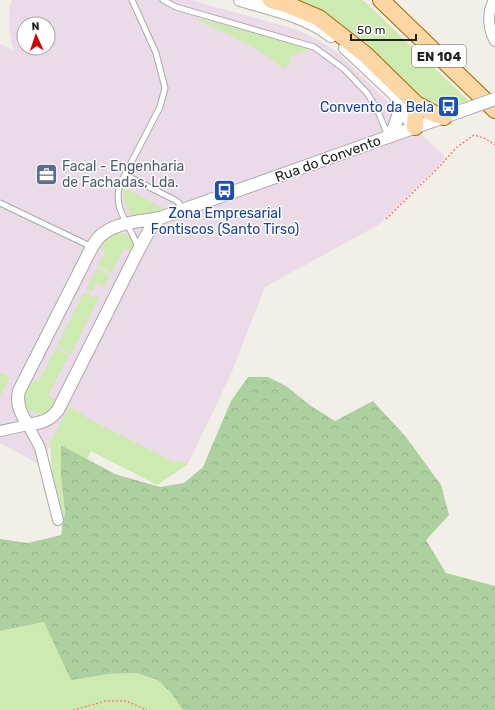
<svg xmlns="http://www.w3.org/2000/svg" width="495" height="710" font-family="Rubik,sans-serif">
	<defs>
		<pattern id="forest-crowns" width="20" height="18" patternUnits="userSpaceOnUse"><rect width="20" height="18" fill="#add19e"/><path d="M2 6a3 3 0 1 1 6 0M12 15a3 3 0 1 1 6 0" fill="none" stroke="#95b388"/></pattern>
	</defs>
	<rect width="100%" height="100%" fill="#f2efe9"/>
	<path fill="#ebdbe8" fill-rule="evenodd" d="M12 0H191L295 29 318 40 337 52 446 158 378 225 265 287 231 374 188 464 157 485 57 433 40 465 0 443V44L13 50 9 28 10 4ZM24 24H48V48H24Z"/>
	<g fill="#cdebb0">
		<path d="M289 0H363L470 102 454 108 446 110 433 107 397 74Z"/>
		<path d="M192 17 279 39 310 49 289 57 291 62 284 69 253 47Z"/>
		<path d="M124 188 168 211C160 213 150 217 142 217 126 217 122 201 124 188Z"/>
		<path d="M116 233C128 233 137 240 132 252L124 248 111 273 98 266 105 251 97 247 107 237Z"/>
		<path d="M97 268 110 276 104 287 96 283 92 292 86 289Z"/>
		<path d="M84 292 94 298 96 295 99 297 71 354 57 346Z"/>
		<path d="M56 348 69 355 48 396 57 400 49 412C40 416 33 414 26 407L24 394 30 377 38 382Z"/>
		<path d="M0 373 10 377 0 397Z"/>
		<path d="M69 407 85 416V417L176 463 178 460 188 464 157 485 91 451 87 459 61 445V477L65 512 62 528 52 476 50 442Z"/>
		<path d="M44 622 72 679 109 674 136 673 158 680 171 693 183 710H0V631Z"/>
	</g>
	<path fill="url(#forest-crowns)" d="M248 377H268L286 386 311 406 335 421 373 401 406 437 441 485 449 515 426 540 446 573 495 586V710H183L171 693 158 680 136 673 109 674 71 680 44 622 0 631V539L28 543 61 535 65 512 61 477V445L115 474 160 487 184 483 203 467 231 401Z"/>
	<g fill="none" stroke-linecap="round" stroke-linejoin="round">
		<defs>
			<g id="service">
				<path d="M132 0 156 53 165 88 160 107 120 184C112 211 131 224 138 248"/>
				<path d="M163 0 176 7 314 47 344 69 367 93 377 109 388 136"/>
				<path d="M125 175 175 200 179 203 182 210"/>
				<path d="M0 203 92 247"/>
			</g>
			<g id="minor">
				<path d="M494 0C487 13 488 28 495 41"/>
				<path d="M0 431 28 425 40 448 58 520"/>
			</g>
			<g id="tertiary">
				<path d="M240 0C271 9 305 16 331 36"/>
				<path d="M345 48 394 94 399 102 400 110 415 127"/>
				<path d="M388 137 394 128 400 110"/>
				<path d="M160 218 150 229 139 249 58 410C48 422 42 422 28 425 21 414 16 404 19 391L92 247C95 242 99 236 104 233 118 222 144 221 160 218L461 111"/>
			</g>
			<g id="primary">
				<path d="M271 0 286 4 319 18 366 55 416 104 435 114 444 117"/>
				<path d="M381 0 495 110"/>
				<path d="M415 127 416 104"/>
			</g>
		</defs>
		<use href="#service" stroke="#a9a9a9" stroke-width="7"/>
		<use href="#minor" stroke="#a9a9a9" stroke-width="12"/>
		<use href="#tertiary" stroke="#a9a9a9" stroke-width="14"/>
		<use href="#primary" stroke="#a06b00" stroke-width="18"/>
		<g stroke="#fa8072" stroke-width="1.5" stroke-dasharray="2 2" stroke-linecap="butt">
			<path d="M386 219 441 165 457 147 474 135 486 139 495 145"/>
			<path d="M73 710 106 701H126L147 710"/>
		</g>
		<use href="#service" stroke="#fff" stroke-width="5"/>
		<use href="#minor" stroke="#fff" stroke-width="10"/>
		<use href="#tertiary" stroke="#fff" stroke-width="12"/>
		<use href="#primary" stroke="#fcd6a4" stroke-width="16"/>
		<defs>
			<path id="tertiary-bridge" d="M461 111 495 99"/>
		</defs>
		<use href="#tertiary-bridge" stroke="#a9a9a9" stroke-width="14" stroke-linecap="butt"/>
		<use href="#tertiary-bridge" stroke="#fff" stroke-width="12"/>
	</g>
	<defs>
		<symbol id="bus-square" viewBox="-11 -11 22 22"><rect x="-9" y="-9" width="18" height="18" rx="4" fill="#1a4fb4" stroke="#fff"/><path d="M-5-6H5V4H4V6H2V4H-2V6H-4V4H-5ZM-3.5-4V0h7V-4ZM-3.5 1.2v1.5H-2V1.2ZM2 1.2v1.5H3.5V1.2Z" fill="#fff"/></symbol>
		<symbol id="office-square" viewBox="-11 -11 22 22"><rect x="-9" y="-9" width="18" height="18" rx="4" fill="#5c6f8a" stroke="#fff"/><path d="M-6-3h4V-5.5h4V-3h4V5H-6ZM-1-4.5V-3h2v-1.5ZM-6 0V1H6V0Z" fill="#fff"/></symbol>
	</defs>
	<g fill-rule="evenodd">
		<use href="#bus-square" x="436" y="94" width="25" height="25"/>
		<use href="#office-square" x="34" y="162" width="25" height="25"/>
		<use href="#bus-square" x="212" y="178" width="25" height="25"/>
	</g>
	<g text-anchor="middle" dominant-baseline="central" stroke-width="3" stroke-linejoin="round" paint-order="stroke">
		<rect fill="#fff" stroke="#646464" stroke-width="1" x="412" y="45" width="54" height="22" rx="3"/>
		<g font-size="13" font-weight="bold" fill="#222">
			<text x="439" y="56">EN 104</text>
		</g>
		<g font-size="14" fill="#164399" stroke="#fff" text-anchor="end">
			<text x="434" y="107">Convento da Bela</text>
			<text x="225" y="213" text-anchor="middle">Zona Empresarial<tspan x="225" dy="16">Fontiscos (Santo Tirso)</tspan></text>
		</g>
		<g font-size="14" fill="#222" stroke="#fff">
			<text transform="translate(328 159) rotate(-20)">Rua do Convento</text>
		</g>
		<g font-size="14" fill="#4e5e75" stroke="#fff" text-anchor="start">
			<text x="62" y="166">Facal - Engenharia<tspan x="62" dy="16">de Fachadas, Lda.</tspan></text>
		</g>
	</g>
	<g transform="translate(36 36) rotate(357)"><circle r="19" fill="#ffffff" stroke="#a7a7a7"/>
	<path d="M0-3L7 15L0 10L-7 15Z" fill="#d40000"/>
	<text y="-6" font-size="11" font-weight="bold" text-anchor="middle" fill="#222222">N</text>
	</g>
	<path d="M351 34v6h65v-6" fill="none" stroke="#222222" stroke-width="2"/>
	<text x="357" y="34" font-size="12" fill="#222222" stroke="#ffffff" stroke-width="3" paint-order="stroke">50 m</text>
</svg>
